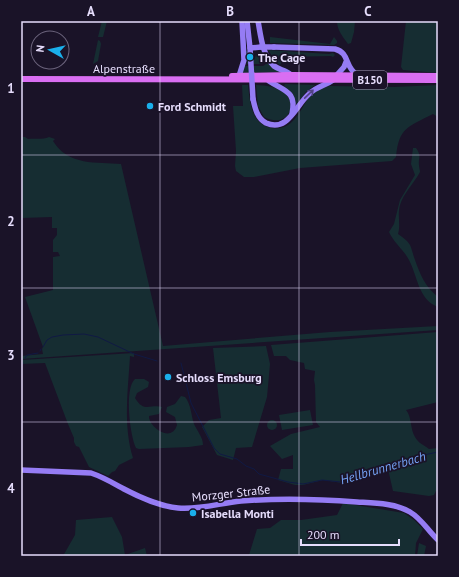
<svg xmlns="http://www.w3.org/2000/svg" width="459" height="577" font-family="'PT Sans',sans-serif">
	<rect width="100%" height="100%" fill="#1a1328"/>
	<g fill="#162d32">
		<path d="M102 21H107L103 37H98Z"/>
		<path d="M337 21H355L354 32 351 43 348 44C343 37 337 30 337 21Z"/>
		<path d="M406 21H438V73L403 70 401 67Z"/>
		<path d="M270 37 330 44 334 37 337 41V43L334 45 270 43Z"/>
		<path d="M98 40 100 41 101 44 98 61 93 64Z"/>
		<path d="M268 50 329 54 333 53 335 55 333 57 331 56 284 57 280 65 276 62Z"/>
		<path d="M246 51H253L254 60 256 55 262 51 267 60 262 64H247Z"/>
		<path d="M269 62 283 72 242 73 244 66H263Z"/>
		<path d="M285 84 314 85H315L306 92 296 105 293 94 284 86Z"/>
		<path d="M242 85H248C250 102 251 124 271 128 277 129 283 128 288 125 306 113 303 90 330 86L394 87 438 85V117L433 114C408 127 399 127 396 157L392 161 300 168 254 177H244L236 171 235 166 236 151 233 106H243Z"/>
		<path d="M256 85C309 86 293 133 264 117L258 106Z"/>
		<path d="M21 137H25L28 139C35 138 42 140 49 137L55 139 53 141C68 166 97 162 121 164L163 346 330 332 438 326V330L21 359V356L43 354 42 349 43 347 25 297 53 290V257L60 256 58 252H53V240L57 235V228H52V217L21 218Z"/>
		<path d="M413 148H416C422 156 418 158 419 165 419 168 420 170 420 172 414 183 403 194 400 205 397 215 401 225 398 234 402 237 407 240 410 245 412 249 413 255 415 260 420 274 425 287 438 297V307C418 299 418 277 409 260 404 250 394 243 389 232L394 224 400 200 415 175 411 164Z"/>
		<path d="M438 332V402L406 410C412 417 410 429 415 437 418 443 424 445 429 449L438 448V490L436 491 434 495 429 496 393 491 388 469 384 473 358 475 342 483 323 480 303 485H295L278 480 281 469H293V455L282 459 270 446 291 434 320 427 316 422 315 385 314 380 315 371 305 369 304 363 290 360 286 356H274L271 345Z"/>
		<path d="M266 346 270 364 267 397 252 447 236 448 233 460 217 455 202 427 209 420 221 418 213 348Z"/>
		<path d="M134 353V357L130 356C128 390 123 425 133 458L119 465 115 471 112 472 108 476 89 467 79 447 76 446 74 442V438L68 424 45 363 21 364V360Z"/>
		<path d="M135 379H144L149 382 148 387 137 393 135 398C144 413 150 404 162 407L159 414 149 416V418C152 430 172 442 177 425L175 417 166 412 167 407 175 404 181 396 185 397C191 404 191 415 194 424 197 431 203 437 203 445L189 447 139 449 136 448C130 436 124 388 135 379Z"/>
		<path d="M310 410 313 425 282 430 279 415Z"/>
		<circle cx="272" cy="425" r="5"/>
		<path d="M343 503 404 513 414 520 423 529 416 543 415 556H249V555L257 529 270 528 281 520H301L337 515Z"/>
		<path d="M112 517 122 537 125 555 145 548 147 556H63L75 535 76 520Z"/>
		<path d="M419 543 426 546 424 556H417Z"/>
	</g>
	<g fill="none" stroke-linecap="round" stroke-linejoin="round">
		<g stroke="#101944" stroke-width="1">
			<path d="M43 347 47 340 52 337 63 335 84 334 98 337 134 354 157 361"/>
			<path d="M40 351 41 349"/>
			<path d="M25 358 27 355 38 353"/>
			<path d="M181 363 191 403 214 448 220 454 237 459 246 466 254 469 259 474 288 482 303 484 322 480 341 482 348 480 357 474H364L382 471 394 464 419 456 438 452"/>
			<path d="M21 366 23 363"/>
		</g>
		<g stroke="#957cf4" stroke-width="5.5">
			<path d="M247 21 250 48 261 47"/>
			<path d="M258 21C261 37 262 54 274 66 279 70 286 70 291 75"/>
			<path d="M274 47 335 49C350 53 344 66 357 75"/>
			<path d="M239 76 244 60 242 21"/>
			<path d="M336 76 344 67 346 62"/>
			<path d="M269 81C284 91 297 91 292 114"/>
			<path d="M253 99C255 108 257 118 266 123 288 133 296 105 309 94 317 86 325 86 333 80"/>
			<path d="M21 470 91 473C103 477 113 483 124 489 141 498 159 506 178 508 200 510 220 503 241 501 280 498 318 499 357 502 374 503 395 503 410 512 422 519 428 531 438 540"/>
		</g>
		<g stroke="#d96ef2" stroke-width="6">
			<path d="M232 76 291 75 438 76"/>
			<path d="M21 79 438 80"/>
		</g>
		<g stroke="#957cf4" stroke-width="5.5">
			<path d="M261 47H274"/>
			<path d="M250 48 253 99"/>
		</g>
	</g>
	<defs><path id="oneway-shaft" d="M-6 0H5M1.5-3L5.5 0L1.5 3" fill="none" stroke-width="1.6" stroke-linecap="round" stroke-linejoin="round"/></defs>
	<use stroke="#514284" href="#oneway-shaft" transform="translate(309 94) rotate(-44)"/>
	<path fill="none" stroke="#e6ddfc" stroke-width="1" stroke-opacity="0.55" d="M160 21V556M299 21V556M21 155H438M21 288H438M21 422H438"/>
	<g fill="#1aafeb" stroke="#1a1328" stroke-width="1.5">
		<circle cx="250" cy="57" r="4"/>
		<circle cx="150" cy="106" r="4"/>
		<circle cx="168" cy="377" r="4"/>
		<circle cx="193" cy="513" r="4"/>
	</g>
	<g text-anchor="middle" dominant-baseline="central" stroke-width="3.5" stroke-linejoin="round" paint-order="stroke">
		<rect fill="#1a1328" stroke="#a9a0bc" stroke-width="1" x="353" y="71" width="34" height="18" rx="3"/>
		<g font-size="11" font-weight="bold" fill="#e6ddfc">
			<text x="370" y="80">B150</text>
		</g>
		<g font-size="12" font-weight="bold" fill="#e6ddfc" stroke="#1a1328" text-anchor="start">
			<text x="258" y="57">The Cage</text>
			<text x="158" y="106">Ford Schmidt</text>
			<text x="176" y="377">Schloss Emsburg</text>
			<text x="201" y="513">Isabella Monti</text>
		</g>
		<g font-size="12" fill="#e6ddfc" stroke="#1a1328">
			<text x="124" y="68">Alpenstraße</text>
			<text transform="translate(231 493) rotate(-6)">Morzger Straße</text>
		</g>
		<g font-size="13" font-style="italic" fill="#74a1f3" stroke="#1a1328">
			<text transform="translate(383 468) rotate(-16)">Hellbrunnerbach</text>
		</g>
	</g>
	<rect width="459" height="577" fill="none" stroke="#1a1328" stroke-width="44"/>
	<g transform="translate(50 50) rotate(278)"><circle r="19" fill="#1a1328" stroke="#6c647d"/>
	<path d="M0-3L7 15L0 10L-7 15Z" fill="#1aafeb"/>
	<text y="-6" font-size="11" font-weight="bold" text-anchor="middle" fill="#e6ddfc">N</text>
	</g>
	<path d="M301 539v6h98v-6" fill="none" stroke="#e6ddfc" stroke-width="2"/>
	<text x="307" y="539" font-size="12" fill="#e6ddfc" stroke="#1a1328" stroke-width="3" paint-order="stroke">200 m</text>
	<rect x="22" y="22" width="415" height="533" fill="none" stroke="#e6ddfc" stroke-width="1.5"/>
	<g font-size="13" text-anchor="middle" font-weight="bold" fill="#e6ddfc">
		<text x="91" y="16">A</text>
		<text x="230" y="16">B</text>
		<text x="368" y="16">C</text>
		<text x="11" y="93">1</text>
		<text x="11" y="226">2</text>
		<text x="11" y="360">3</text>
		<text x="11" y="493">4</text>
	</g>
</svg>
